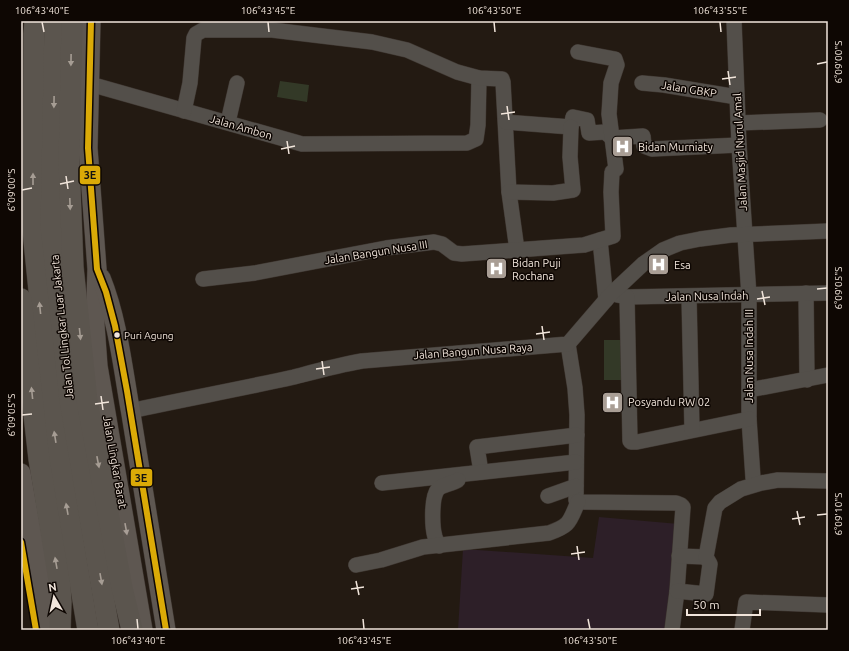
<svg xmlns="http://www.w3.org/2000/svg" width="849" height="651" font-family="Ubuntu,sans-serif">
	<rect width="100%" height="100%" fill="#231a12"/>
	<path fill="#2d1f28" d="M599 517 679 524 668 630H458L463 549 593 558Z"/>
	<g fill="#333927">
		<path d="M280 81 309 85 307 102 277 97Z"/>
		<rect x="604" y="340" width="21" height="40"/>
	</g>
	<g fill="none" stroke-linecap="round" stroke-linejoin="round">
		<defs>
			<g id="minor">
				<path d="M734 21 739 145 749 296V419L753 478"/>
				<path d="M642 83 664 85 737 97"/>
				<path d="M90 84 302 144 467 143 476 139 478 125 479 78"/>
				<path d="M184 111 190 83 194 38 196 34 203 30H272L372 42 407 50 457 72 479 78 502 79 503 82 509 192 517 250"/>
				<path d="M228 122 237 83"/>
				<path d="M506 122 571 127 573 117 587 120 589 133 605 132 612 138 643 136 644 146 652 149 739 145"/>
				<path d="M738 123 820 120"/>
				<path d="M509 192 553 193 573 190 570 157 571 127"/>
				<path d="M600 240 606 300"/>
				<path d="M203 279 255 273 386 248 434 242 442 244 454 253 462 254 584 245 613 236 611 192 612 172 616 169 609 114 611 83 617 65 615 59 578 52"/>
				<path d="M806 293 807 380"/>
				<path d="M617 295 627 297 828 293"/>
				<path d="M627 297 630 441 631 442H637L749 419"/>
				<path d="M689 297 692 430"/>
				<path d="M568 344 575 388 577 415 576 500 581 502 676 503 681 505 683 507 677 591 672 630"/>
				<path d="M749 390 828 375"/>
				<path d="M130 411C185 399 240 389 294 377 317 371 339 365 362 361L568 344 611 294 643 264 663 250 680 243 700 239 731 235 828 231"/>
				<path d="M481 472 477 447 577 435"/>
				<path d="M382 483 576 462"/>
				<path d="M548 496 576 486"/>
				<path d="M439 546C437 543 436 540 435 537 432 527 431 497 438 489 442 485 452 484 458 480"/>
				<path d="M679 556 706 557"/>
				<path d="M356 565 381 560 423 547 549 533C571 525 569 522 578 502"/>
				<path d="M677 591 706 594 710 564 706 557 715 508 720 502 741 489 761 483 778 480 828 481"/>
				<path d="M742 630 746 602 828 605"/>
			</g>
			<g id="major">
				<path d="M91 21 88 148 97 269 95 325 98 366 143 630"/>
				<path d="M101 278C118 320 123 370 131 414 143 486 155 558 166 630"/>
				<path d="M21 473 49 630"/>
			</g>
			<g id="highway">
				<path d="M35 21 34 34 33 231 51 409 88 630"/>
				<path d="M55 21 51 226 70 401 109 630"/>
				<path d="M72 21 69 162 73 267 87 401 122 588 132 630"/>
				<path d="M21 299 39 459 60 586 61 602 60 630"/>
			</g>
		</defs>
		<use href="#minor" stroke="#3e3630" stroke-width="16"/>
		<use href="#major" stroke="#3e3630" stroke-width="20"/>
		<use href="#highway" stroke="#3e3630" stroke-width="22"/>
		<use href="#minor" stroke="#534f4a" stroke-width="15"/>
		<use href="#major" stroke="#5e5751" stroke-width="19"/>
		<use href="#highway" stroke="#5b554e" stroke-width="21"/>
		<defs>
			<g id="bus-1">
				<path d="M91 21 88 148 97 269 106 292 115 326 127 391 166 630"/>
				<path d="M21 542 36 630"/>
			</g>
		</defs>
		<use href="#bus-1" stroke="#0e0703" stroke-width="9"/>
		<use href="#bus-1" stroke="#dbaa07" stroke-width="6"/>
	</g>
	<defs><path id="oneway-solid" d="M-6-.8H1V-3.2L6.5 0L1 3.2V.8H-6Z"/></defs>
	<g fill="#a69d94">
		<use href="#oneway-solid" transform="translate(71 60) rotate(91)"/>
		<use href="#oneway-solid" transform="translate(54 102) rotate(91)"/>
		<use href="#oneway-solid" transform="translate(33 179) rotate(-90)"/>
		<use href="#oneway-solid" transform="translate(70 204) rotate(88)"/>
		<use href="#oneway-solid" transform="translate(40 308) rotate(-96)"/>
		<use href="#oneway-solid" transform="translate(80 334) rotate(84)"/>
		<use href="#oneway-solid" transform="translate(32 393) rotate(-96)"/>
		<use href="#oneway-solid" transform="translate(55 437) rotate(-99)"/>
		<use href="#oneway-solid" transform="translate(98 462) rotate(79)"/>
		<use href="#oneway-solid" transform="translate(67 509) rotate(-100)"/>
		<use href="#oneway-solid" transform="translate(56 563) rotate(-100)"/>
		<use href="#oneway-solid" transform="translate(101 579) rotate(80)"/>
	</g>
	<use fill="#a89e96" href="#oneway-solid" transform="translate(126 529) rotate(80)"/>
	<path fill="none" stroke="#f1e5db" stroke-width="1.5" d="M42 22 44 32M268 22 269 32M494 22 495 32M720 22 721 32M817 64 827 62M728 71 730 85M722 79 736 77M507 106 509 120M501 114 515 112M287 141 289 154M281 149 295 146M66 176 68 189M60 184 74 181M22 190 32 188M817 289 827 288M762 291 765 305M757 299 770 297M542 326 544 340M536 334 550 332M322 361 324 375M316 369 330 367M101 396 103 410M95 404 109 402M22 415 32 414M797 511 800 525M817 515 827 514M792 519 805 517M577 546 579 560M571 554 585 552M356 581 359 595M351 589 364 587M137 619 138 629M363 619 364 629M588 619 590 629"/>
	<defs>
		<symbol id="hospital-square" viewBox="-11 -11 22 22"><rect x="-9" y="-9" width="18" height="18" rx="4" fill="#a99e95" stroke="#0e0703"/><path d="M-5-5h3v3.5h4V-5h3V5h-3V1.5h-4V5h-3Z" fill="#fff"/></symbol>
	</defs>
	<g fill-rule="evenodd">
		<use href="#hospital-square" x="610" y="134" width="25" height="25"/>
		<use href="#hospital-square" x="646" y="252" width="25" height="25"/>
		<use href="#hospital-square" x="484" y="256" width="25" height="25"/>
		<use href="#hospital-square" x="600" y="390" width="25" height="25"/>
	</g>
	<circle fill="#f1e5db" stroke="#0e0703" stroke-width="1.5" cx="117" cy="335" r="3.5"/>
	<g text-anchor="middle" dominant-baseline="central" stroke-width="3" stroke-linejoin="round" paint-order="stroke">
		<g font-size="10" fill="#f1e5db" stroke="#0e0703" text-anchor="start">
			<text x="124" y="335">Puri Agung</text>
		</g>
		<g font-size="11" fill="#f1e5db" stroke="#0e0703">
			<text transform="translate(689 89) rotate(9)">Jalan GBKP</text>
			<text transform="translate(241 127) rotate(16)">Jalan Ambon</text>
			<text transform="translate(740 152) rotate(-93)">Jalan Masjid Nurul Amal</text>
			<text transform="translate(376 252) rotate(-9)">Jalan Bangun Nusa III</text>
			<text transform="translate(707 296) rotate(-1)">Jalan Nusa Indah</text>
			<text transform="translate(62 327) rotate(-96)">Jalan Tol Lingkar Luar Jakarta</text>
			<text transform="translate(473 351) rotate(-4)">Jalan Bangun Nusa Raya</text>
			<text transform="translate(749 356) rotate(-90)">Jalan Nusa Indah III</text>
			<text transform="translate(115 462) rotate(80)">Jalan Lingkar Barat</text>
		</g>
		<g font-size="11" fill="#f1e5db" stroke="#0e0703" text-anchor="start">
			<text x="638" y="147">Bidan Murniaty</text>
			<text x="512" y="263">Bidan Puji<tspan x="512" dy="13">Rochana</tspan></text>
			<text x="674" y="265">Esa</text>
			<text x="628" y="402">Posyandu RW 02</text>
		</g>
	</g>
	<g stroke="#0e0703" stroke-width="1.5">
		<rect x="79" y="165" width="22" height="20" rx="4" fill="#dbaa07"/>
		<rect x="130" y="468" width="23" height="19" rx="4" fill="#dbaa07"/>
	</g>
	<g font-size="11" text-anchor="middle" font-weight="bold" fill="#111">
		<text x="90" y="179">3E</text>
		<text x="141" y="482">3E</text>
	</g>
	<rect width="849" height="651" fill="none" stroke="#0e0703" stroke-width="44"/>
	<g transform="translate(54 597) rotate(351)" stroke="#0e0703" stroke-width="3" paint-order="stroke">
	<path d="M0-3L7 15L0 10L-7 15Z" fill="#f1e5db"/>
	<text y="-6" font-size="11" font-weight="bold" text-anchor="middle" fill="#f1e5db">N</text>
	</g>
	<path d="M687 609v6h73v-6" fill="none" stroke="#f1e5db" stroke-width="2"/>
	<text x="693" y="609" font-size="12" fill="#f1e5db" stroke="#0e0703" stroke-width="3" paint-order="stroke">50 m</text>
	<rect x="22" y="22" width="805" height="607" fill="none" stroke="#f1e5db" stroke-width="1.5"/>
	<g font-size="10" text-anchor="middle" fill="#f1e5db">
		<text x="42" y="14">106°43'40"E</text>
		<text x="268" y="14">106°43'45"E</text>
		<text x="494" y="14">106°43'50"E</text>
		<text x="720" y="14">106°43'55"E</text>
		<text transform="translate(838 62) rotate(-90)" y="4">6°09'00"S</text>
		<text transform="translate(11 190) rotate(-90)" y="4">6°09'00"S</text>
		<text transform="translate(838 288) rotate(-90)" y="4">6°09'05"S</text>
		<text transform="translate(11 415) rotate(-90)" y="4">6°09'05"S</text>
		<text transform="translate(838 514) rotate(-90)" y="4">6°09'10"S</text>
		<text x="138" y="644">106°43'40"E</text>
		<text x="364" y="644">106°43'45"E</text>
		<text x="590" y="644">106°43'50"E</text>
	</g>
</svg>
